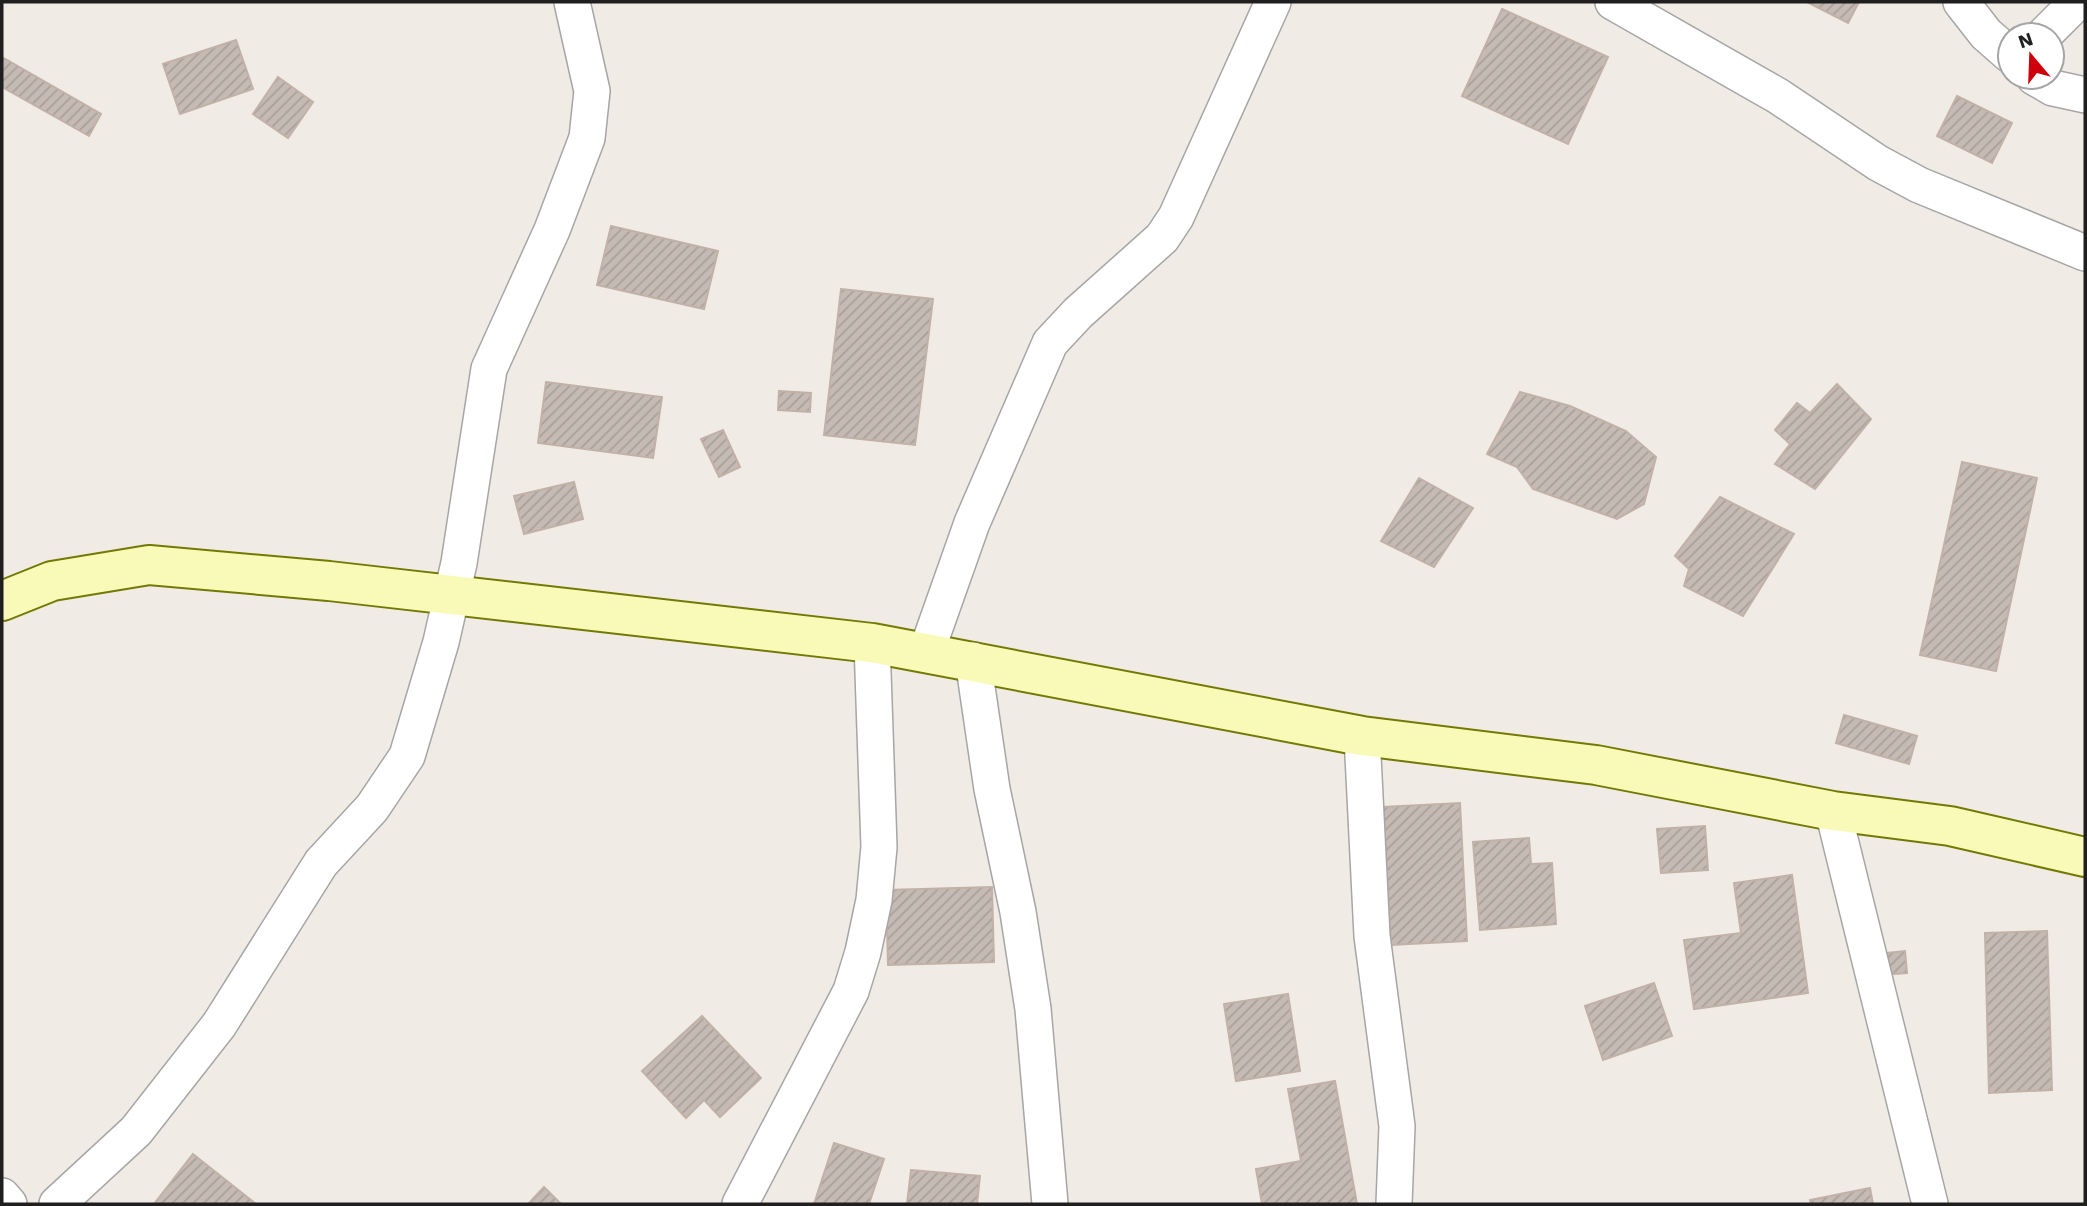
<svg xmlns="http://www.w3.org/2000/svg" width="2087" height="1206" font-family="'Work Sans',sans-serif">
	<defs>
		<pattern id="building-hatch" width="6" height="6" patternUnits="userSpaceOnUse" patternTransform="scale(1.75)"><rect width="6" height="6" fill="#c5bbb4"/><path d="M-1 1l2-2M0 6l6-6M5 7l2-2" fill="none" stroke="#a9a09a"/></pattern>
	</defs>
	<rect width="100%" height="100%" fill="#f0ece5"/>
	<g fill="url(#building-hatch)" stroke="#c2b1a7" stroke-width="2">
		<path d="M1807 2H1859L1848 23Z"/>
		<path d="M1502 9 1608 57 1568 144 1462 96Z"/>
		<path d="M236 40 253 89 180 114 163 64Z"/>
		<path d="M2 57 101 114 89 136 2 87Z"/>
		<path d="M278 77 313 102 288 138 253 114Z"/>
		<path d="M1957 96 2012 123 1992 163 1937 136Z"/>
		<path d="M611 226 718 251 704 309 597 285Z"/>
		<path d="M841 289 933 299 915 445 824 435Z"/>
		<path d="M546 382 662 397 653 458 538 443Z"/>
		<path d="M1837 384 1871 419 1815 489 1775 464 1790 444 1775 430 1797 403 1810 413Z"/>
		<path d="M779 391 811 393 810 412 778 410Z"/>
		<path d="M1520 392 1570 406 1626 431 1656 457 1644 504 1617 519 1533 489 1517 467 1487 454Z"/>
		<path d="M723 430 740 467 719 477 701 439Z"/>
		<path d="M1962 462 2037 478 1996 671 1920 655Z"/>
		<path d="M1419 478 1473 508 1434 567 1381 541Z"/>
		<path d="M574 482 583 519 524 534 514 496Z"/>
		<path d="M1720 497 1794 534 1743 616 1684 586 1689 569 1675 556Z"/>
		<path d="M1844 715 1917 736 1909 764 1836 743Z"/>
		<path d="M1460 803 1467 941 1391 945 1383 807Z"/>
		<path d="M1705 826 1708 870 1661 873 1657 829Z"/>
		<path d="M1529 838 1531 864 1552 863 1556 924 1480 930 1473 842Z"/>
		<path d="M1792 875 1808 993 1694 1009 1684 940 1741 933 1734 883Z"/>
		<path d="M992 887 994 962 888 965 886 890Z"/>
		<path d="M2047 931 2052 1090 1989 1093 1985 933Z"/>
		<path d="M1905 951 1907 973 1879 975 1877 954Z"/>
		<path d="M1654 983 1672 1036 1603 1060 1585 1006Z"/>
		<path d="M1288 994 1300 1071 1236 1081 1224 1004Z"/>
		<path d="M702 1016 761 1078 720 1117 704 1100 686 1118 642 1071Z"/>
		<path d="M1335 1081 1357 1204H1262L1256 1169 1301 1161 1288 1089Z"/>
		<path d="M834 1143 884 1159 869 1204H814Z"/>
		<path d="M193 1154 256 1204H154Z"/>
		<path d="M911 1170 980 1176 977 1204H907Z"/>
		<path d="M544 1187 561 1204H528Z"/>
		<path d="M1870 1188 1873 1204H1811L1810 1200Z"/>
	</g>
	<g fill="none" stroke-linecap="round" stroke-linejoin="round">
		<defs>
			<g id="street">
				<path d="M1613 2 1778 96 1878 163 1919 185 2085 253"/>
				<path d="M1961 2 1986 34 2010 55"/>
				<path d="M2044 35 2077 2"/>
				<path d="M2034 77 2053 88 2085 95"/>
				<path d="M926 653 972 523 1050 343 1078 313 1162 238 1176 217 1273 2"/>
				<path d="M973 660 992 789 1018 912 1033 1009 1050 1204"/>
				<path d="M1362 736 1372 936 1397 1126 1394 1204"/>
				<path d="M1833 811 1930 1204"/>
				<path d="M2 1196 9 1204"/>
				<path d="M57 1204 136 1131 219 1025 321 863 372 808 407 756 441 642 459 563 489 369 552 230 587 138 592 91 572 2"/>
				<path d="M740 1204 851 991 863 952 874 900 879 847 872 643"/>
			</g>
			<path id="secondary" d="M2 601 52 581 149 565 329 581 872 643 1362 736 1596 765 1833 811 1950 826 2085 857"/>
		</defs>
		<use href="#street" stroke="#a6a6a6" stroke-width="38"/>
		<use href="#secondary" stroke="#737903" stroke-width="42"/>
		<use href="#street" stroke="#fff" stroke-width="35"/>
		<use href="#secondary" stroke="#fafab8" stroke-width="38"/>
	</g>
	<rect width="2087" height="1206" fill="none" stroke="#1f1f1f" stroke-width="7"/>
	<g transform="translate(2031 56) rotate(341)"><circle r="33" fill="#ffffff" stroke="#a5a5a5" stroke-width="2"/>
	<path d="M0-5L12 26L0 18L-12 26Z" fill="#ce000c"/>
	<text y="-10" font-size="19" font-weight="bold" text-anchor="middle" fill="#1f1f1f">N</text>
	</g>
</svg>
